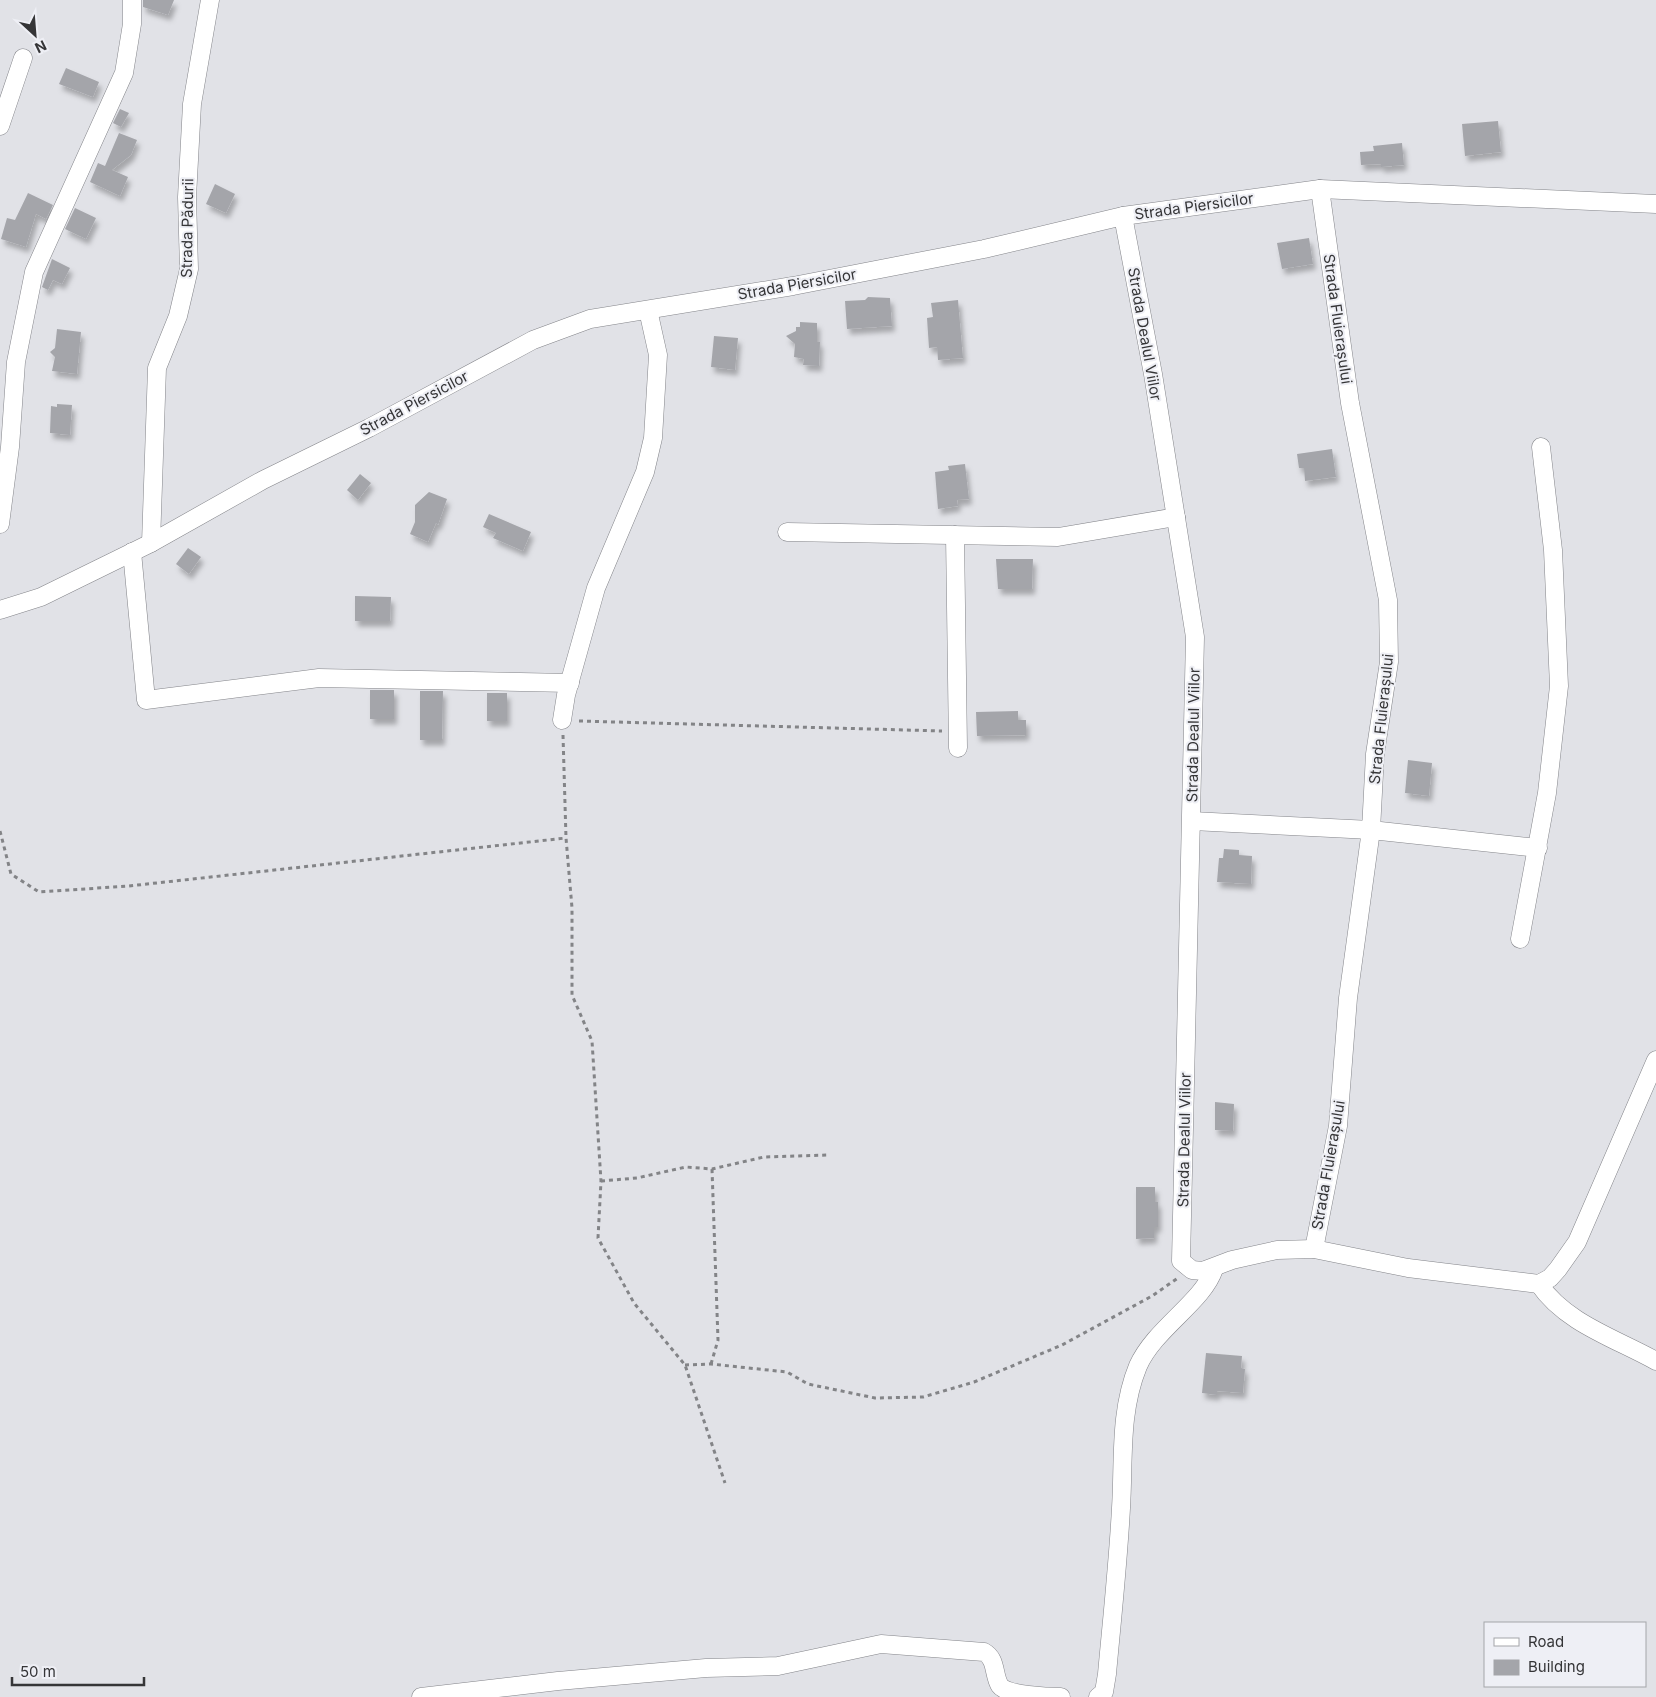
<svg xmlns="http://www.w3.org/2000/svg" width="1656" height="1697" font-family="Inter,sans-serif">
	<defs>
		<filter id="shadow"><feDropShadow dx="3" dy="5.5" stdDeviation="2.5" flood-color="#0004"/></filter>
	</defs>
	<rect width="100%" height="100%" fill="#e1e2e7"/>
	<g fill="#a4a5aa" filter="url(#shadow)">
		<path d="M143 0H174L168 15 143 7Z"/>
		<path d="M66 68 99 82 93 97 59 84Z"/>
		<path d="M120 109 129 113 121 127 113 123Z"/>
		<path d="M1498 121 1501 152 1465 156 1462 124Z"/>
		<path d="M119 133 137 140 131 155 112 170 128 177 120 196 90 182 98 163 105 166Z"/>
		<path d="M1402 143 1404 165 1381 167V164L1361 165 1360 152 1374 151 1373 146Z"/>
		<path d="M215 184 235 194 226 213 206 204Z"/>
		<path d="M28 193 53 205 46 219 36 214 26 247 1 239 7 218 15 220Z"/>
		<path d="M75 208 96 218 86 239 65 229Z"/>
		<path d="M1309 238 1313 264 1282 269 1277 243Z"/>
		<path d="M52 259 70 268 62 284 53 280 48 290 42 287Z"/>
		<path d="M868 297 890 298 892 326 847 329 845 301 865 300Z"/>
		<path d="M958 300 963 358 938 360 937 347 929 348 927 318 933 317 931 303Z"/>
		<path d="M800 322 817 323V342H820L819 366 803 365 804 359 794 357 795 344 786 336 796 331V327H800Z"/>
		<path d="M57 329 81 332 77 374 52 371 55 357 50 352 55 348Z"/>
		<path d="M714 336 738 338 735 370 711 367Z"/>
		<path d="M57 404 72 405 70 435 50 433 51 406 57 407Z"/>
		<path d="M1332 449 1336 477 1305 481 1304 468H1299L1297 454Z"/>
		<path d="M965 464 969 499 957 500 958 506 938 509 935 472 949 470 948 466Z"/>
		<path d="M360 474 371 483 358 500 347 490Z"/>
		<path d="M429 492 447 499 438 525 436 523 428 542 410 534 415 522V505Z"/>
		<path d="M489 514 531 532 523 551 493 538 496 533 483 527Z"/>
		<path d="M188 548 201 557 189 574 176 564Z"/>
		<path d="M996 559H1033L1032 589H998Z"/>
		<path d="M355 596 391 597 390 621H355Z"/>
		<rect x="370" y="690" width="24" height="29"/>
		<path d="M420 691H443L442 740H420Z"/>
		<rect x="487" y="693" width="20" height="28"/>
		<path d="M1018 711V720H1026V735L977 736 976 712Z"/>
		<path d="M1408 760 1432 763 1429 796 1405 793Z"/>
		<path d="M1224 849 1239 850V855L1252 856 1251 884 1217 882 1219 858H1223Z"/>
		<path d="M1215 1102 1234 1104 1233 1131 1215 1130Z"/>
		<path d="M1136 1187H1155V1202H1158V1227H1154V1238L1136 1239Z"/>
		<path d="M1206 1353 1242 1356 1241 1368 1245 1369 1243 1393 1217 1391V1395L1202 1393Z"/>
	</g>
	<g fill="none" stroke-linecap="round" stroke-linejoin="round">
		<defs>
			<g id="minor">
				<path d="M0 126 23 58"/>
				<path d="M1123 216 1153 374 1195 637 1181 1261 1192 1270 1203 1271 1232 1260 1277 1250 1314 1249 1408 1268 1539 1284 1550 1278 1558 1269 1577 1242 1656 1060"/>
				<path d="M0 524 10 447 16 362 34 272 124 73 132 24V0"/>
				<path d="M787 532 1058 537 1176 517"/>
				<path d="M955 535 958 748"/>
				<path d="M151 543 157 368 178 316 189 269 187 197 192 104 210 0"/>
				<path d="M132 552 146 700 319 678 570 683"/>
				<path d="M0 610 41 597 151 543 263 480 369 428 533 340 590 319 793 286 984 249 1123 216 1320 189 1656 204"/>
				<path d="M562 720 566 695 596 588 645 472 653 438 658 355 648 310"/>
				<path d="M1192 821 1371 830 1538 848"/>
				<path d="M1520 939 1547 793 1559 686 1553 550 1541 447"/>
				<path d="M1314 1249 1338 1126 1348 998 1371 830 1375 754 1389 662 1388 600 1350 403 1320 189"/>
				<path d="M1539 1284C1565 1323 1617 1339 1656 1361"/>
				<path d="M421 1697 558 1681 706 1668 778 1666 881 1644 984 1652C997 1659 993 1675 1000 1686 1006 1695 1049 1697 1061 1697"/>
				<path d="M1098 1697 1104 1692 1107 1674C1112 1619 1118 1564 1121 1508 1124 1461 1119 1412 1138 1366 1155 1328 1203 1302 1214 1269"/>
			</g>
		</defs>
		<use href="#minor" stroke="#838489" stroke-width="19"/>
		<g stroke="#838487" stroke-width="3" stroke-dasharray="4 4" stroke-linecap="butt">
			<path d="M579 721 942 731"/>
			<path d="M563 735 566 838 572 908V995L592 1041 601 1181 598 1238 634 1303 685 1365 725 1483"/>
			<path d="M0 831 11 874 39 892 129 886 566 838"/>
			<path d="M601 1181 637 1178 686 1167 712 1169 764 1157 830 1155"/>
			<path d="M711 1364 718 1340 712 1169"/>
			<path d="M685 1365 711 1364 787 1372 808 1384 875 1398 923 1397 974 1382 1062 1345 1152 1296 1178 1278"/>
		</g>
		<use href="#minor" stroke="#fff" stroke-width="18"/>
	</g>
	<g text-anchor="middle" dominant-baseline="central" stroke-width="4" stroke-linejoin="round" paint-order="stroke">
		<g font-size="15" fill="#353537" stroke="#eeeff5">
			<text transform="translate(1194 206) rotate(-8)">Strada Piersicilor</text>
			<text transform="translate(187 228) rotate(-89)">Strada Pădurii</text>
			<text transform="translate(797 284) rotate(-10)">Strada Piersicilor</text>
			<text transform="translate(1338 319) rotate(82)">Strada Fluierașului</text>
			<text transform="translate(1145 334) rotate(80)">Strada Dealul Viilor</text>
			<text transform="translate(414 403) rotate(-28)">Strada Piersicilor</text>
			<text transform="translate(1381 719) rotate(-84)">Strada Fluierașului</text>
			<text transform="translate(1193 735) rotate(-89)">Strada Dealul Viilor</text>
			<text transform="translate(1184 1140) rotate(-89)">Strada Dealul Viilor</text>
			<text transform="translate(1328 1165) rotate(-80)">Strada Fluierașului</text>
		</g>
	</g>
	<rect x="1484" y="1622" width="162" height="65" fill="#eeeff5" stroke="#a4a5a9"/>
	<rect x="1494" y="1638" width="25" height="8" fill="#ffffff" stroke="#a4a5a9"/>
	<text x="1528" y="1647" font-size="15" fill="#353537">Road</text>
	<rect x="1494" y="1660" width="25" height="15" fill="#a4a5aa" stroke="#a4a5a9"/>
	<text x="1528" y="1672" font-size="15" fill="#353537">Building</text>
	<g transform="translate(35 35) rotate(154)" stroke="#eeeff5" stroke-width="4" paint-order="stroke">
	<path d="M0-4L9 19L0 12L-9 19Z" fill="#353537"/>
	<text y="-8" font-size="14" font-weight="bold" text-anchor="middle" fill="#353537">N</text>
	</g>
	<path d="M12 1677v8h132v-8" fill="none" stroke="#353537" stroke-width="2.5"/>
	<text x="20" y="1677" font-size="15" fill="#353537" stroke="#eeeff5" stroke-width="4" paint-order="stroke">50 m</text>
</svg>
